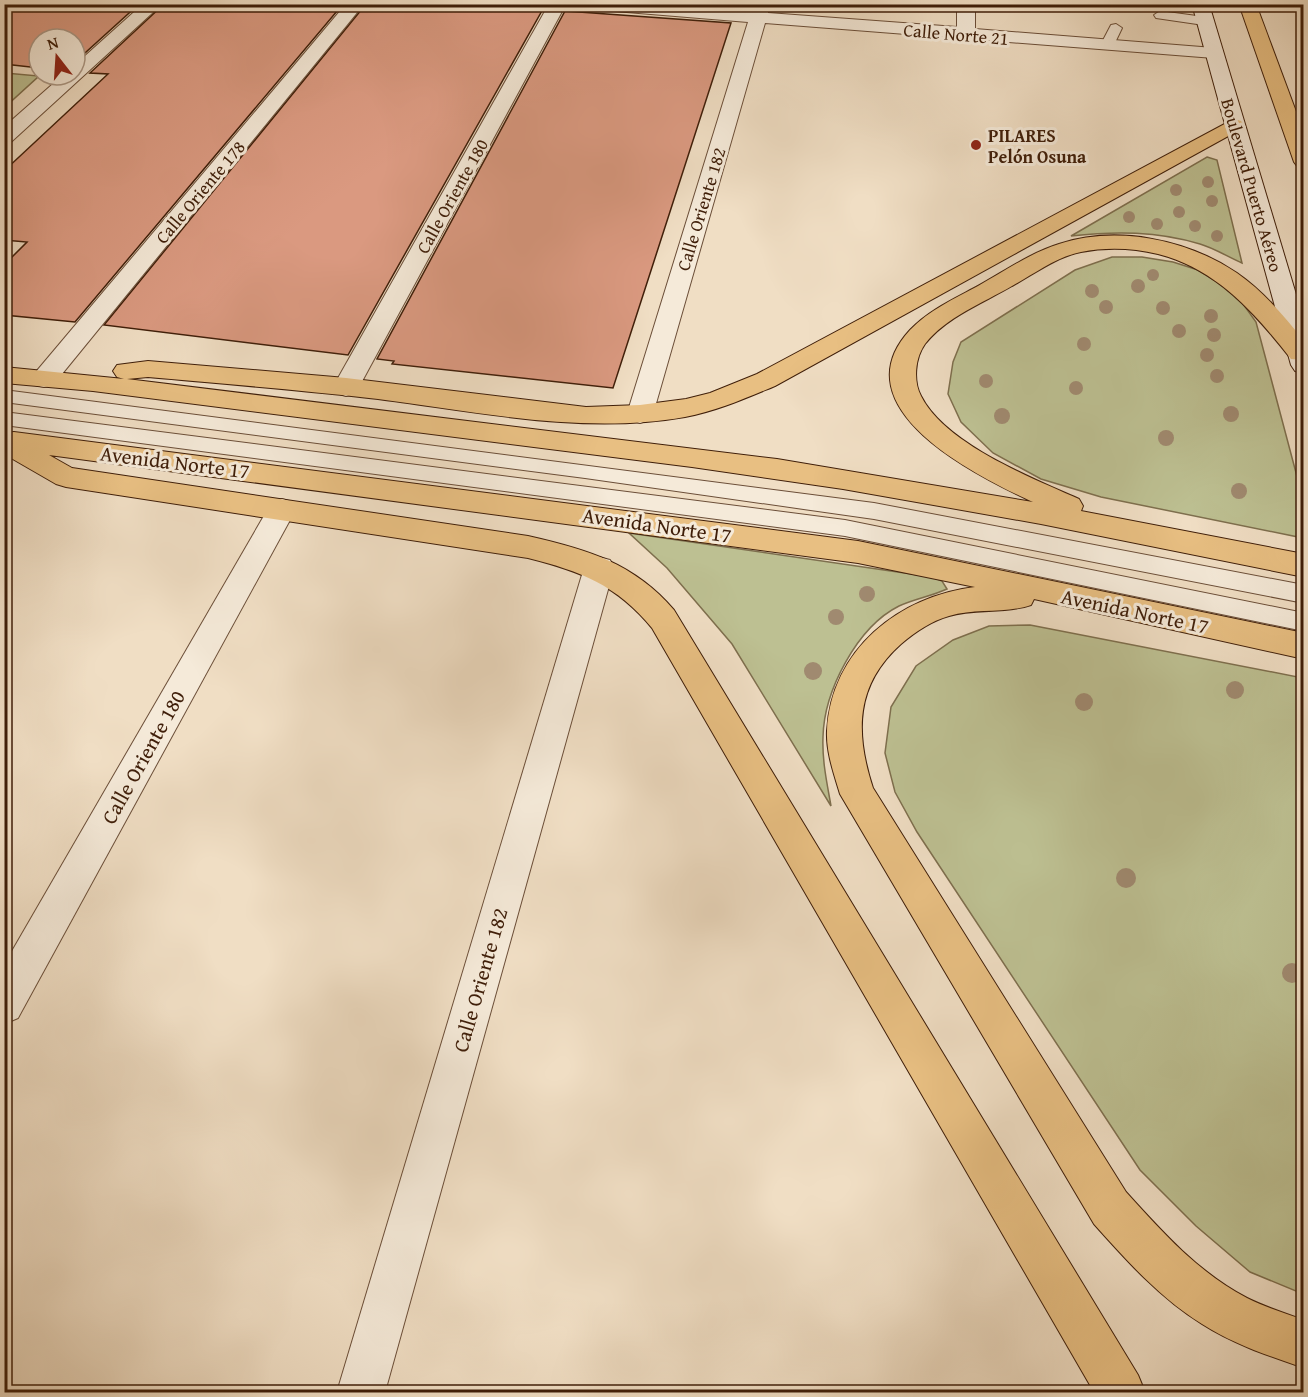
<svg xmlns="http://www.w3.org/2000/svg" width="1308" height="1397" font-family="'Gentium Book Plus',serif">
	<rect width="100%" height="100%" fill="#f0dec4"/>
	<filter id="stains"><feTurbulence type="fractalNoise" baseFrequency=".00333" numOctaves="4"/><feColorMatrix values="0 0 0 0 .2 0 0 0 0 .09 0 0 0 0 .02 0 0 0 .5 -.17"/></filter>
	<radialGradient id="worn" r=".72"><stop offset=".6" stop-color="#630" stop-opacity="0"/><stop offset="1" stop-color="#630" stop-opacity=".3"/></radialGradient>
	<g fill="#bdc092" stroke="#7e6f4e" stroke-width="1.5">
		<path d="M5 73 39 76 5 107Z"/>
		<path d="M1207 157 1217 160 1242 263C1228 257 1214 248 1200 244 1157 231 1115 231 1071 236Z"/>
		<path d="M1112 257H1142L1173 262 1198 270 1236 294 1256 322 1303 499V538L1101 497 1041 479 993 453 961 422 948 394 953 362 961 342 1075 270Z"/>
		<path d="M629 533 932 577 942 581 947 589C932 596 914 599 899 606 857 627 824 691 823 737 822 761 827 783 831 806L732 644 667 568Z"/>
		<path d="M1030 625 1303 678V1294L1250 1272 1196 1226 1140 1170 917 832 895 792 885 753 891 707 916 666 953 640 989 626Z"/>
	</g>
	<g fill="#da9980" stroke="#3f1e09" stroke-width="1.5">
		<path d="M4 4H139L75 62V39H39V68L4 64Z"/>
		<path d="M164 4H343L75 322 4 315V265L27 242 4 240V171L108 74 90 73Z"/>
		<path d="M366 4H483L543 9 348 355 104 325Z"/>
		<path d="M565 11 731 23 613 388 392 364 394 361 377 359Z"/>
	</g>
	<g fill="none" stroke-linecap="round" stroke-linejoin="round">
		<defs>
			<g id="service">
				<path d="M1160 11 1204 17 1210 21 1204 25 1156 18 1154 15Z"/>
				<path d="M1116 24 1122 28 1112 49H1102L1100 46 1111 25Z"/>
				<path d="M4 390 874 503 1304 585V603L874 519 585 478 4 402Z"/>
				<path d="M4 412 845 520 1304 613V631L845 536 4 425Z"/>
			</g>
			<g id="minor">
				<path d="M143 4H162L11 142 4 144V127L63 75H75V65Z"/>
				<path d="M346 4H364L53 385 44 387 35 385 31 379 35 373Z"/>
				<path d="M549 4H566L359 387 355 393 346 396 337 393 333 387Z"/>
				<path d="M582 4H662L751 11 753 4H770L768 13 957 27V4H975V29L1214 48 1220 49 1223 53 1220 57 1214 58 765 23 653 414 649 420 640 423 631 420 627 414 748 22 590 9Z"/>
				<path d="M282 499 292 502 296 509 18 1018 4 1024V965L272 502Z"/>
				<path d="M599 557 610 560 614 568 385 1392H337L584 568 588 560Z"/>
			</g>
			<path id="secondary" d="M1192 4H1209L1304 321V373L1295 371 1291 365Z"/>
			<g id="primary">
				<path d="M1234 119 1241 121 1244 125 1241 129 775 386C746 398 717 411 685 417 584 435 479 412 378 399 302 390 225 384 148 377L127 379 777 459 1033 502C977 476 838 408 910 330 929 310 954 299 978 286 1005 271 1030 253 1059 244 1116 225 1187 239 1237 273 1263 291 1284 316 1304 341V360L1291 359C1255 313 1217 269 1158 254 1133 248 1106 247 1081 252 1056 257 1034 274 1012 286 983 303 946 317 925 344 915 358 913 381 921 396 945 444 1032 478 1079 499L1083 506 1081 511 1304 554V577L1041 524 843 489 692 467 93 391 4 383V367L124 379 117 377 113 371 117 365 148 361 346 378 586 407 640 405 686 399 710 393 757 374Z"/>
				<path d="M14 432 858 541 1304 633V659L1034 599 1031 605C1005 614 976 608 949 616 931 621 915 632 901 644 855 685 855 733 873 788L1126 1192C1162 1232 1199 1273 1247 1298 1265 1307 1284 1313 1304 1320V1368C1269 1356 1233 1344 1202 1324 1160 1298 1127 1261 1094 1224L840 794C834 774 826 752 827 731 831 650 899 596 975 587L858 563 49 455 72 468 528 536C586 549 634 563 674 610L1138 1375 1145 1392H1094L652 628C617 585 580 571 528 558L66 487 56 484 4 454V433Z"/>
			</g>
			<path id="motorway" d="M1239 4H1256L1304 133V168L1297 166 1294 162Z"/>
		</defs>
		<use href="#service" stroke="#6b4e38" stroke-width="2"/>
		<use href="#minor" stroke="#6b4e38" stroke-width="2"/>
		<use href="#secondary" stroke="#3f1e09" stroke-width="2"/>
		<use href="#primary" stroke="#3f1e09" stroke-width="2"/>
		<use href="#motorway" stroke="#3f1e09" stroke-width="2"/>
		<use href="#service" fill="#f5ead9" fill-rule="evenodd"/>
		<use href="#minor" fill="#f5ead9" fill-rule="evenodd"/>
		<use href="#secondary" fill="#f5ead9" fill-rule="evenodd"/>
		<use href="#primary" fill="#e8bf82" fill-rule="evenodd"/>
		<use href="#motorway" fill="#e8bf82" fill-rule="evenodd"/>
	</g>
	<g fill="#a08a70">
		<circle cx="1208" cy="182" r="6"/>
		<circle cx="1176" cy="190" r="6"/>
		<circle cx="1212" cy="201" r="6"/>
		<circle cx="1179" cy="212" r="6"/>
		<circle cx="1129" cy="217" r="6"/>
		<circle cx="1157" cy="224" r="6"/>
		<circle cx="1195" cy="226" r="6"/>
		<circle cx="1217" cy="236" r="6"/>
		<circle cx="1153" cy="275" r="6"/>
		<circle cx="1138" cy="286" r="7"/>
		<circle cx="1092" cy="291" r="7"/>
		<circle cx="1106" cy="307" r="7"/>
		<circle cx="1163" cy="308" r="7"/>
		<circle cx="1211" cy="316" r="7"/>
		<circle cx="1179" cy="331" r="7"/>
		<circle cx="1214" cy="335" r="7"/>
		<circle cx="1084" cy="344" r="7"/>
		<circle cx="1207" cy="355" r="7"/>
		<circle cx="1217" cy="376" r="7"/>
		<circle cx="986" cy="381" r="7"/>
		<circle cx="1076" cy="388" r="7"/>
		<circle cx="1231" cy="414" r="8"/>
		<circle cx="1002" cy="416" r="8"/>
		<circle cx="1166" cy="438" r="8"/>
		<circle cx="1239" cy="491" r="8"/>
		<circle cx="867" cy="594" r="8"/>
		<circle cx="836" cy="617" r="8"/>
		<circle cx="813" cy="671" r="9"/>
		<circle cx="1235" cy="690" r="9"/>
		<circle cx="1084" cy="702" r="9"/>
		<circle cx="1126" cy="878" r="10"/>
		<circle cx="1292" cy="973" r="10"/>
	</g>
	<circle fill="#8f2418" stroke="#f5ead9" stroke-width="2" cx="976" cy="145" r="6"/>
	<g text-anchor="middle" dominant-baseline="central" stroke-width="6" stroke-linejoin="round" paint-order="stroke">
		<g font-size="18" fill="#3f1e09" stroke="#f5ead9">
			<text transform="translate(956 34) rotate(5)">Calle Norte 21</text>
			<text transform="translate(1252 185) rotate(74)">Boulevard Puerto Aéreo</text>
			<text transform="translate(200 192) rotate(-50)">Calle Oriente 178</text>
			<text transform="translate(452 196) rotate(-61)">Calle Oriente 180</text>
			<text transform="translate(701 209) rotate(-73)">Calle Oriente 182</text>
		</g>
		<g font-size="18" font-weight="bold" fill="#3f1e09" stroke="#f5ead9" text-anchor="start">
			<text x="988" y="135">PILARES<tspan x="988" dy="21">Pelón Osuna</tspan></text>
		</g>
		<g font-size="21" fill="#3f1e09" stroke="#f5ead9">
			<text transform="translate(175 462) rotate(7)">Avenida Norte 17</text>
			<text transform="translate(657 525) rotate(8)">Avenida Norte 17</text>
			<text transform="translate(1135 611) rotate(12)">Avenida Norte 17</text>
			<text transform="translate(143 757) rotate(-61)">Calle Oriente 180</text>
			<text transform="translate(480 980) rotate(-74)">Calle Oriente 182</text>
		</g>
	</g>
	<rect width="1308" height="1397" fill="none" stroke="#f0dec4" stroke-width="24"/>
	<rect x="6" y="6" width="1296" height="1385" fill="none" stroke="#3f1e09" stroke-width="3"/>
	<rect x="12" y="12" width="1284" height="1373" fill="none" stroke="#3f1e09" stroke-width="1.5"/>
	<g transform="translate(57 57) rotate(343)"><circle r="28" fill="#f5ead9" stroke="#ac9886" stroke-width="1.5"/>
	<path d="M0-4.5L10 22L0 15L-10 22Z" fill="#8f2418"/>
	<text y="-9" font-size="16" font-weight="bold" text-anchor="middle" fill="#3f1e09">N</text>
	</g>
	<rect width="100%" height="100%" filter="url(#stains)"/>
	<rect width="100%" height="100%" fill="url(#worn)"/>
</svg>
